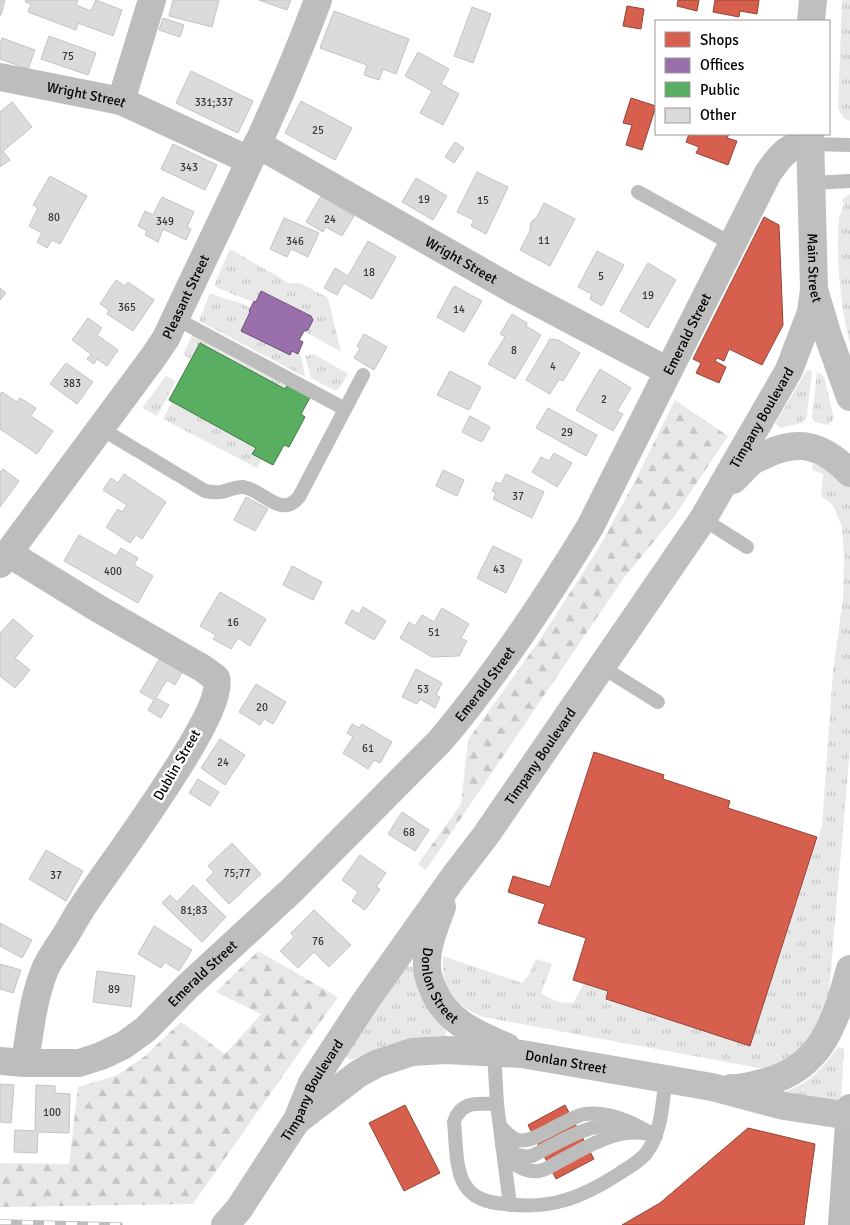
<svg xmlns="http://www.w3.org/2000/svg" width="850" height="1225" font-family="Signika,sans-serif">
	<defs>
		<pattern id="grass-tufts" width="24" height="20" patternUnits="userSpaceOnUse" patternTransform="scale(1.25)"><rect width="24" height="20" fill="#e8e8e8"/><path d="M3 7l-1-3M5 7V3M7 7l1-3M15 17l-1-3M17 17v-4M19 17l1-3" fill="none" stroke="#c5c5c5"/></pattern>
		<pattern id="forest-firs" width="22" height="20" patternUnits="userSpaceOnUse" patternTransform="scale(1.25)"><rect width="22" height="20" fill="#e8e8e8"/><path d="M5 1l3.5 6h-7zM16 11l3.5 6h-7z" fill="#c5c5c5"/></pattern>
	</defs>
	<rect width="100%" height="100%" fill="#fff"/>
	<g fill="url(#grass-tufts)">
		<path d="M842 0H850V121L844 118 838 109Z"/>
		<path d="M850 194V344C841 308 835 255 839 218 840 213 843 209 844 204L842 200Z"/>
		<path d="M230 249 289 283H300L328 298 341 352 304 331 309 330 313 320 311 316 261 291 256 302C250 301 221 290 214 286Z"/>
		<path d="M210 293C223 300 238 300 250 308L249 311 290 355 292 351 301 355 305 377 199 321Z"/>
		<path d="M193 333 287 386 285 389 201 343 192 359 183 355Z"/>
		<path d="M314 354 348 374 339 389 334 390 311 378 305 356Z"/>
		<path d="M807 370 812 371 807 416 802 423 780 428 776 424V422Z"/>
		<path d="M817 372 824 377 834 419 828 425 814 422 812 417Z"/>
		<path d="M166 376 176 381 157 416 142 408Z"/>
		<path d="M172 402 256 448 253 454 262 459 257 468 163 419Z"/>
		<path d="M813 464C826 466 843 475 850 487V748L827 1015 810 1047 774 1067 759 1068 483 1017C454 1005 441 989 443 956L522 983 528 976 536 959 550 963 552 965 541 993C551 1000 560 1003 573 1003L584 983 608 991 606 1000 750 1045 822 826 833 671 843 599 844 559 842 527 838 517 833 505 821 496 823 474 812 470Z"/>
		<path d="M404 963 414 968C416 994 428 1012 446 1029L445 1039 366 1054 352 1060 341 1054Z"/>
		<path d="M838 1047 844 1048 841 1103 785 1096 787 1091C811 1082 824 1067 838 1047Z"/>
	</g>
	<g fill="url(#forest-firs)">
		<path d="M675 400 728 436 674 517 623 579 426 870 418 864 461 804 468 740 539 641 600 546 634 483Z"/>
		<path d="M258 951 338 997 193 1204 0 1207V1163L69 1164 78 1087 118 1075 145 1056 181 1022 225 1054 261 1014 216 992Z"/>
	</g>
	<g fill="#d6604d" stroke="#964336">
		<path d="M678 0H699L697 11 677 6Z"/>
		<path d="M715 0H759L757 14 740 11 739 17 713 12Z"/>
		<path d="M627 6 644 9 641 29 623 26Z"/>
		<path d="M631 98 656 106 642 150 626 145 632 125 623 123Z"/>
		<path d="M689 134H729L727 138 737 141 728 165 696 153 699 147 686 142Z"/>
		<path d="M764 217 779 225 783 325 762 365 729 349 724 361 717 358 715 361 726 367 719 383 696 373 701 363 693 359Z"/>
		<path d="M594 752 664 775 663 779 730 801 728 808 817 837 750 1046 606 999 608 991 573 980 586 938 538 923 545 904 508 892 513 876 550 887Z"/>
		<path d="M405 1105 440 1173 404 1191 369 1123Z"/>
		<path d="M565 1105 594 1159 556 1179 528 1125Z"/>
		<path d="M748 1128 815 1144 804 1225H622L660 1203Z"/>
	</g>
	<path fill="#9970ab" stroke="#6b4e78" d="M261 291 311 316 313 320 308 330 304 331 299 340 303 342 298 354 292 351 290 355 241 331 250 312 249 311 254 301 256 302Z"/>
	<path fill="#5aae61" stroke="#3f7a44" d="M200 343 285 389 289 382 312 394 301 414 305 417 289 447 284 445 273 465 252 454 256 448 169 400Z"/>
	<g fill="#dbdbdb" stroke="#c3c3c3">
		<path d="M0 0H5L1 15H0Z"/>
		<path d="M26 0H78L76 5 91 11 96 0 122 10 113 36 78 23 76 30 28 12 31 4 25 2Z"/>
		<path d="M173 0H219L212 27 169 16Z"/>
		<path d="M259 0H291L287 10Z"/>
		<path d="M472 7 491 14 473 63 454 56Z"/>
		<path d="M334 11 409 39 396 74 383 69 379 80 364 75 367 65 320 48Z"/>
		<path d="M163 18 184 25 180 37 159 30Z"/>
		<path d="M49 36 96 53 88 75 41 59Z"/>
		<path d="M2 38 35 50 28 69 0 59V44Z"/>
		<path d="M418 52 449 69 441 84 459 94 443 125 420 113 432 91 405 76Z"/>
		<path d="M191 71 253 101 238 133 176 103Z"/>
		<path d="M301 101 352 128 335 160 285 133Z"/>
		<path d="M12 102 32 127 3 151 10 160 0 167V112Z"/>
		<path d="M455 142 464 148 454 163 445 157Z"/>
		<path d="M173 144 217 165 205 190 161 169Z"/>
		<path d="M477 172 508 187 486 234 471 226 474 220 457 212Z"/>
		<path d="M50 176 87 196 60 244 52 240 47 248 37 242 42 233 29 226 38 208 33 205Z"/>
		<path d="M416 178 447 196 433 220 402 202Z"/>
		<path d="M321 196 354 216 342 236 326 227 323 232 306 222Z"/>
		<path d="M162 197 194 212 187 227 191 229 186 240 163 229 158 242 145 235 147 231 138 226 145 211 153 215Z"/>
		<path d="M544 203 575 219 550 266 520 250 530 231 531 222 537 217Z"/>
		<path d="M284 218 319 233 308 257 291 249 287 257 270 249Z"/>
		<path d="M368 241 396 257 372 299 344 283 337 295 324 288 335 268 348 276Z"/>
		<path d="M597 251 624 265 602 306 590 299 592 294 578 287Z"/>
		<path d="M648 263 676 280 648 328 620 311Z"/>
		<path d="M116 280 125 286 128 282 154 300 133 331 107 314 109 310 100 304Z"/>
		<path d="M454 286 482 301 464 332 437 317Z"/>
		<path d="M0 288 6 293 0 300Z"/>
		<path d="M512 314 527 323 526 326 541 335 515 379 488 364 505 337 500 334Z"/>
		<path d="M88 318 102 328 97 335 118 350 107 366 97 359 94 364 87 359 91 354 72 340Z"/>
		<path d="M364 334 387 347 374 370 354 358 360 349 357 346Z"/>
		<path d="M550 339 558 340 580 353 563 381 559 379 550 394 526 380Z"/>
		<path d="M66 363 93 382 77 404 50 384Z"/>
		<path d="M600 369 631 388 617 411 623 414 613 431 576 410Z"/>
		<path d="M450 371 481 387 469 410 437 395Z"/>
		<path d="M2 392 17 402 20 398 36 408 31 416 53 431 37 454 0 429V394Z"/>
		<path d="M548 408 597 435 586 456 536 428Z"/>
		<path d="M470 416 490 427 482 442 462 432Z"/>
		<path d="M554 453 572 463 557 487 532 472 541 457 549 461Z"/>
		<path d="M3 469 19 481 0 507V472Z"/>
		<path d="M443 470 464 480 457 496 436 486Z"/>
		<path d="M124 474 166 502 142 539 136 535 130 543 106 527 118 509 122 512 127 505 103 490 111 478 118 483Z"/>
		<path d="M506 474 544 492 532 518 493 499 496 493 492 491 496 482 501 484Z"/>
		<path d="M246 497 268 509 255 531 234 520Z"/>
		<path d="M79 535 116 556 121 548 138 558 134 565 153 576 138 603 64 561Z"/>
		<path d="M493 546 522 560 506 593 477 578Z"/>
		<path d="M292 566 322 582 313 600 283 585Z"/>
		<path d="M220 592 266 619 250 646 238 638 231 649 213 639 216 635 200 626Z"/>
		<path d="M363 607 386 621 374 640 345 623 352 610 359 614Z"/>
		<path d="M442 608 469 624 461 638 467 641 459 656 432 657 400 638 409 622 415 626 422 615 434 622Z"/>
		<path d="M13 619 33 636 15 658 30 670 15 688 0 676V633Z"/>
		<path d="M161 656 184 669 175 685 167 680 156 698 169 705 161 718 148 710 154 700 140 692Z"/>
		<path d="M416 669 442 683 436 695 440 697 435 708 420 699 417 704 402 697Z"/>
		<path d="M256 684 286 702 273 724 264 719 260 725 239 712Z"/>
		<path d="M352 724 359 728 362 724 392 742 380 763 374 760 368 769 343 753 353 737 347 733Z"/>
		<path d="M220 739 245 755 225 785 201 768Z"/>
		<path d="M198 779 219 792 210 806 189 793Z"/>
		<path d="M402 812 429 830 415 851 388 834Z"/>
		<path d="M232 843 261 874 229 904 206 880 214 872 208 866Z"/>
		<path d="M46 850 83 871 66 901 29 879Z"/>
		<path d="M360 855 386 873 376 887 380 889 365 910 352 901 358 892 342 880Z"/>
		<path d="M193 885 226 917 202 942 162 903 170 895 177 902Z"/>
		<path d="M314 910 351 945 329 967 314 952 298 968 280 951 294 937 291 933Z"/>
		<path d="M0 923 32 940 22 958 0 946Z"/>
		<path d="M154 926 192 950 179 971 165 962 161 968 138 954Z"/>
		<path d="M0 964 21 970 13 993 0 989Z"/>
		<path d="M97 971 135 976 131 1007 93 1002Z"/>
		<path d="M0 1084 14 1085 11 1123 0 1122Z"/>
		<path d="M36 1085 55 1086V1093L70 1094 69 1133 38 1132 37 1153 14 1152 15 1130 35 1131Z"/>
	</g>
	<g fill="none" stroke-linecap="round" stroke-linejoin="round">
		<g stroke="#bdbdbd" stroke-width="14">
			<path d="M810 144 850 145"/>
			<path d="M811 183 850 181"/>
			<path d="M638 192 732 244"/>
			<path d="M175 318 345 409"/>
			<path d="M100 428 205 491C211 492 216 493 221 492 228 491 236 486 244 487 264 491 281 519 299 497L363 375"/>
			<path d="M703 519 747 547"/>
			<path d="M602 667 658 702"/>
			<path d="M494 1052 497 1104C478 1104 461 1100 454 1122 456 1140 455 1170 465 1185 473 1199 490 1203 505 1204 550 1210 582 1198 620 1173 629 1167 641 1161 647 1152 662 1132 662 1103 666 1079"/>
			<path d="M497 1104 510 1205"/>
			<path d="M500 1126C505 1131 510 1138 518 1140 535 1144 567 1116 586 1114 611 1111 635 1124 656 1136"/>
			<path d="M502 1145C512 1153 520 1158 532 1156 560 1142 588 1123 620 1124"/>
			<path d="M504 1156C513 1164 526 1173 539 1171 546 1170 554 1164 560 1161 587 1147 617 1127 648 1134"/>
		</g>
		<g stroke="#bdbdbd" stroke-width="28">
			<path id="s1" d="M0 77 121 101 249 160"/>
			<path d="M121 101 152 0"/>
			<path id="s2" d="M257 144 514 290 668 371"/>
			<path d="M8 553 99 609 202 668 216 678C228 710 110 866 88 899 79 911 72 925 64 938 58 947 51 957 46 967 33 997 30 1031 25 1063"/>
			<path d="M842 1225 850 1108"/>
		</g>
		<g stroke="#bdbdbd" stroke-width="28">
			<path id="s3" d="M0 564 154 356 166 338C218 226 275 116 318 0"/>
			<path id="s4" d="M0 1061 25 1063H79L101 1056 124 1045 146 1029 188 986 291 891 440 741C496 675 545 601 590 527L768 173C781 155 787 145 810 144"/>
		</g>
		<g stroke="#bfbfbf" stroke-width="28">
			<path d="M811 21 813 0"/>
			<path id="s5" d="M810 134 814 289 827 333 850 397"/>
			<path d="M733 480C739 475 744 468 750 463 754 459 761 457 767 454 801 438 825 447 850 473"/>
			<path id="s6" d="M442 907C435 926 426 947 427 967 427 975 430 982 433 989 446 1022 477 1034 507 1047"/>
			<path d="M731 1088C743 1089 754 1085 765 1082 823 1068 836 1019 850 969"/>
			<path id="s7" d="M298 1120 358 1074 376 1064 412 1052 446 1050 522 1054 712 1087 784 1106 850 1116"/>
			<path id="s8" d="M225 1225 239 1209 297 1120 312 1083 365 1002 453 878 486 835 703 519 789 370 811 312 814 289"/>
		</g>
		<defs>
			<path id="rail" d="M0 1222 120 1225"/>
		</defs>
		<use href="#rail" stroke="#bdbdbd" stroke-width="5.5"/>
		<use href="#rail" stroke="#fff" stroke-width="4" stroke-dasharray="11" stroke-linecap="butt"/>
	</g>
	<g text-anchor="middle" dominant-baseline="central" stroke-width="5" stroke-linejoin="round" paint-order="stroke">
		<g font-size="11" fill="#373737">
			<text x="68" y="56">75</text>
			<text x="214" y="102">331;337</text>
			<text x="318" y="130">25</text>
			<text x="189" y="167">343</text>
			<text x="424" y="199">19</text>
			<text x="483" y="200">15</text>
			<text x="54" y="217">80</text>
			<text x="330" y="219">24</text>
			<text x="165" y="221">349</text>
			<text x="544" y="240">11</text>
			<text x="295" y="241">346</text>
			<text x="369" y="272">18</text>
			<text x="601" y="276">5</text>
			<text x="648" y="295">19</text>
			<text x="127" y="307">365</text>
			<text x="459" y="309">14</text>
			<text x="514" y="350">8</text>
			<text x="553" y="366">4</text>
			<text x="72" y="383">383</text>
			<text x="604" y="399">2</text>
			<text x="567" y="432">29</text>
			<text x="518" y="496">37</text>
			<text x="499" y="569">43</text>
			<text x="113" y="571">400</text>
			<text x="233" y="622">16</text>
			<text x="434" y="632">51</text>
			<text x="423" y="689">53</text>
			<text x="262" y="707">20</text>
			<text x="368" y="748">61</text>
			<text x="223" y="762">24</text>
			<text x="409" y="832">68</text>
			<text x="237" y="873">75;77</text>
			<text x="56" y="875">37</text>
			<text x="194" y="910">81;83</text>
			<text x="318" y="941">76</text>
			<text x="114" y="989">89</text>
			<text x="52" y="1112">100</text>
		</g>
		<g font-size="14" fill="#000" stroke="#fff">
			<text stroke="none"><textPath href="#s1" startOffset="88">Wright Street</textPath></text>
			<text stroke="none"><textPath href="#s2" startOffset="235">Wright Street</textPath></text>
			<text stroke="none"><textPath href="#s5" startOffset="134">Main Street</textPath></text>
			<text stroke="none"><textPath href="#s3" startOffset="326">Pleasant Street</textPath></text>
			<text stroke="none"><textPath href="#s4" startOffset="1044">Emerald Street</textPath></text>
			<text stroke="none"><textPath href="#s8" startOffset="971">Timpany Boulevard</textPath></text>
			<text stroke="none"><textPath href="#s4" startOffset="639">Emerald Street</textPath></text>
			<text stroke="none"><textPath href="#s8" startOffset="566">Timpany Boulevard</textPath></text>
			<text transform="translate(177 765) rotate(-60)">Dublin Street</text>
			<text stroke="none"><textPath href="#s4" startOffset="234">Emerald Street</textPath></text>
			<text stroke="none"><textPath href="#s6" startOffset="84">Donlon Street</textPath></text>
			<text stroke="none"><textPath href="#s7" startOffset="289">Donlan Street</textPath></text>
			<text stroke="none"><textPath href="#s8" startOffset="161">Timpany Boulevard</textPath></text>
		</g>
	</g>
	<rect x="655" y="20" width="175" height="115" fill="#ffffff" stroke="#999999"/>
	<rect x="665" y="32" width="25" height="15" fill="#d6604d" stroke="#999999"/>
	<text x="700" y="45" font-size="15" fill="#000000">Shops</text>
	<rect x="665" y="58" width="25" height="15" fill="#9970ab" stroke="#999999"/>
	<text x="700" y="70" font-size="15" fill="#000000">Offices</text>
	<rect x="665" y="82" width="25" height="15" fill="#5aae61" stroke="#999999"/>
	<text x="700" y="95" font-size="15" fill="#000000">Public</text>
	<rect x="665" y="108" width="25" height="15" fill="#dbdbdb" stroke="#999999"/>
	<text x="700" y="120" font-size="15" fill="#000000">Other</text>
</svg>
